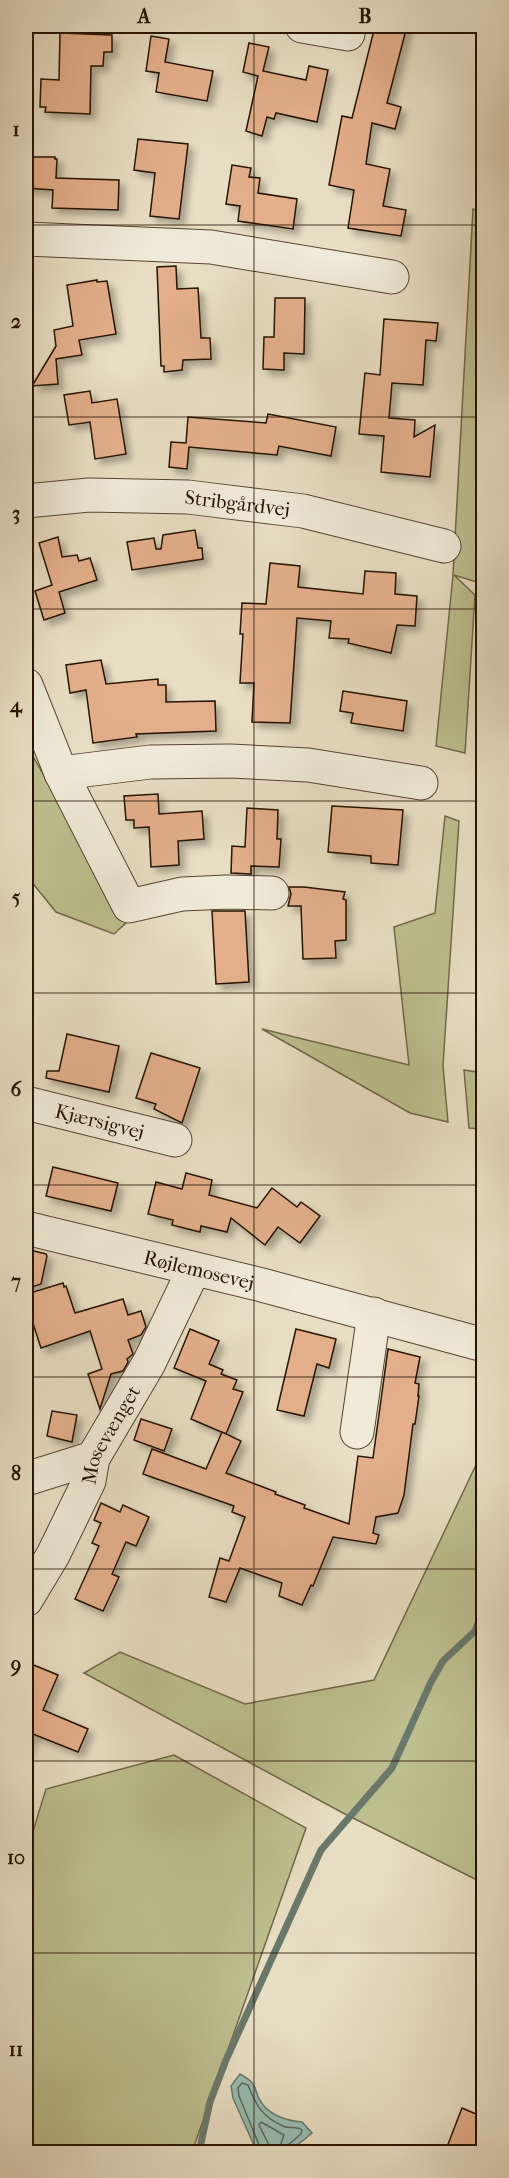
<svg xmlns="http://www.w3.org/2000/svg" width="509" height="2178" font-family="'IM FELL French Canon',serif">
	<defs>
		<filter id="shadow"><feDropShadow dx="5.5" dy="5.5" stdDeviation="3" flood-color="#0004"/></filter>
	</defs>
	<rect width="100%" height="100%" fill="#e8dec3"/>
	<filter id="stains"><feTurbulence type="fractalNoise" baseFrequency=".00333" numOctaves="4"/><feColorMatrix values="0 0 0 0 .2 0 0 0 0 .09 0 0 0 0 .02 0 0 0 .5 -.17"/></filter>
	<radialGradient id="worn" r=".72"><stop offset=".6" stop-color="#630" stop-opacity="0"/><stop offset="1" stop-color="#630" stop-opacity=".3"/></radialGradient>
	<g fill="#bdbf8f" stroke="#726848" stroke-width="1.5">
		<path d="M473 209 484 213 483 584 454 575 475 595 465 753 436 746 453 575Z"/>
		<path d="M26 744 127 922 114 934 56 912 26 875Z"/>
		<path d="M445 816 459 821 443 1066 448 1122 410 1113 262 1029 409 1065 394 927 435 913Z"/>
		<path d="M464 1070 483 1073V1129L469 1128Z"/>
		<path d="M483 1450V1883L343 1813 84 1673 120 1652 245 1704 374 1680Z"/>
		<path d="M174 1755 306 1828 192 2152H26V1854L46 1789Z"/>
	</g>
	<path fill="#97bcb2" stroke="#6a786b" stroke-width="1.5" d="M240 2074C262 2086 251 2090 263 2105 272 2116 288 2121 302 2122L312 2133C292 2150 285 2157 257 2152L233 2098 231 2086Z"/>
	<g fill="none" stroke-linecap="round" stroke-linejoin="round">
		<g stroke="#5e6759" stroke-width="1.5">
			<path d="M262 2152 239 2096 238 2088 242 2083 248 2085C256 2105 262 2117 283 2126 289 2129 296 2126 302 2130L301 2134 287 2146 286 2152"/>
			<path d="M270 2152 269 2145 259 2125 261 2122 284 2135 278 2152"/>
		</g>
		<path stroke="#6a786b" stroke-width="7" d="M199 2152 210 2102 226 2060 321 1850 392 1768 431 1682 443 1661 475 1631 484 1608"/>
	</g>
	<g fill="#e3af8b" stroke="#261200" stroke-width="1.5" filter="url(#shadow)">
		<path d="M375 26H407L387 103 401 107 395 129 372 123 366 164 390 169 383 206 406 210 401 236 348 228 354 190 329 185 342 116 352 118Z"/>
		<path d="M60 33 112 35V52H104L103 66H91L90 114 45 112 46 107H40L41 79 59 80Z"/>
		<path d="M151 36 169 39 165 62 213 71 207 101 156 92 159 73 146 71Z"/>
		<path d="M249 43 269 47 263 71 306 80 309 66 328 70 317 122 276 113 274 119 267 117 262 136 246 131 258 76 243 72Z"/>
		<path d="M138 139 188 144 179 219 150 216 155 173 134 170Z"/>
		<path d="M26 157H55V159H57L56 178 119 180 118 210 52 208 53 190 26 188Z"/>
		<path d="M232 165 251 168 249 177 260 178 258 193 297 199 293 229 238 221 240 206 226 204Z"/>
		<path d="M176 266 177 289 198 288 201 338H210L211 359 183 360 182 370 164 372V366H161L157 267Z"/>
		<path d="M97 280V282L107 281 116 334 79 340 82 355 56 359 58 384 32 386 56 346 54 330 73 326 67 285Z"/>
		<path d="M275 298H305L304 354 284 353V370L263 369 264 337H274Z"/>
		<path d="M384 319 438 323 436 341 426 340 423 385 392 383 389 418 415 420 414 437 435 425 430 477 381 472 384 436 359 434 365 373 380 375Z"/>
		<path d="M90 391 92 403 117 399 126 454 95 459 90 422 69 425 64 395Z"/>
		<path d="M268 414 336 427 331 456 279 446 277 455 189 447 187 469 169 467 171 442 186 443 188 417 266 423Z"/>
		<path d="M195 530 198 548H202L203 559 132 570 127 542 154 538 156 549H161L163 535Z"/>
		<path d="M58 537 62 557 77 555 79 561 90 558 97 580 59 592 65 613 44 620 35 591 52 585 39 543Z"/>
		<path d="M270 563 300 566 298 587 363 594 365 571 396 573 395 594 417 596 415 626 397 625 391 653 348 643 349 639 329 638 331 621 297 618 290 723 252 722 254 683H240L243 634H240L242 603 266 604Z"/>
		<path d="M101 660 106 684 158 679V685H166V702L215 701 216 731 136 734 137 737 93 743 86 690 70 693 66 665Z"/>
		<path d="M343 691 407 701 403 731 351 723 353 713 340 711Z"/>
		<path d="M158 794 159 814 202 811 204 839 178 841 179 865 151 867 149 827 134 828V820H126L124 796Z"/>
		<path d="M332 806 403 810 398 865 371 863V856L328 852Z"/>
		<path d="M247 808 278 810 277 839H281L279 867 251 866V874L231 873 232 846 245 847Z"/>
		<path d="M289 887H304L345 892 343 899 346 900V940L335 941 336 958 303 959 301 906H288L291 894Z"/>
		<path d="M212 911H245L249 982 216 984Z"/>
		<path d="M67 1034 119 1046 109 1092 46 1078 47 1071H59Z"/>
		<path d="M151 1053 200 1068 182 1123 154 1109 156 1104 136 1098Z"/>
		<path d="M53 1167 118 1183 111 1211 46 1196Z"/>
		<path d="M186 1173 212 1180 209 1195 257 1208 272 1188 297 1207 301 1202 320 1216 300 1243 278 1227 265 1245 231 1218 227 1232 201 1226 200 1232 172 1225 173 1220 148 1214 156 1182 182 1189Z"/>
		<path d="M26 1249 46 1254 47 1256 41 1284 26 1289Z"/>
		<path d="M63 1283 64 1287 66 1286 75 1313 123 1299 128 1315 141 1311 146 1327 141 1335 128 1340 133 1354 127 1359 128 1362 123 1371 111 1374 100 1409 88 1374 102 1369 90 1331 41 1348 28 1308 30 1293Z"/>
		<path d="M190 1329 219 1341 209 1364 223 1370 221 1374 237 1380 233 1389 243 1392 226 1434 191 1419 206 1381 174 1368Z"/>
		<path d="M296 1329 336 1339 329 1368 317 1364 304 1416 277 1410Z"/>
		<path d="M388 1349 420 1357 415 1383 419 1384 418 1396H419L415 1424H413L404 1495 398 1513 376 1517 373 1533 379 1535 376 1544 333 1537 313 1586 311 1585 302 1605 279 1596 282 1583 240 1568 226 1602 209 1597 220 1558 229 1561 245 1517 232 1512 234 1506 143 1474 152 1449 206 1469 222 1432 241 1441 226 1473 276 1492 275 1494 305 1505 304 1508 349 1524 358 1456 373 1458Z"/>
		<path d="M52 1411 77 1415 72 1442 47 1436Z"/>
		<path d="M141 1419 172 1429 164 1451 134 1440Z"/>
		<path d="M101 1503 120 1512 123 1505 149 1517 136 1546 126 1542 112 1574 119 1577 103 1611 75 1599 99 1546 92 1543 101 1523 94 1520Z"/>
		<path d="M26 1662 58 1675 43 1710 88 1729 78 1752 33 1734 26 1752Z"/>
		<path d="M462 2108 483 2117V2152H445Z"/>
	</g>
	<g fill="none" stroke-linecap="round" stroke-linejoin="round">
		<defs>
			<g id="minor">
				<path d="M302 26 348 34"/>
				<path d="M26 239 211 247 392 277"/>
				<path id="s1" d="M26 501 89 495 188 497 303 511 444 546"/>
				<path d="M26 685 61 773 129 906 182 894 227 892 272 893"/>
				<path d="M61 773 150 762 230 761 308 765 421 783"/>
				<path id="s2" d="M26 1103 175 1140"/>
				<path id="s3" d="M26 1228 262 1285 484 1345"/>
				<path d="M357 1432 374 1314"/>
				<path d="M26 1479 93 1458"/>
				<path id="s4" d="M26 1600 53 1555 89 1481 93 1458 149 1363 194 1269"/>
			</g>
		</defs>
		<use href="#minor" stroke="#564531" stroke-width="35"/>
		<use href="#minor" stroke="#f0ead8" stroke-width="33"/>
	</g>
	<path fill="none" stroke="#261200" stroke-width="1.5" stroke-opacity="0.55" d="M254 26V2152M26 225H484M26 417H484M26 609H484M26 801H484M26 993H484M26 1185H484M26 1377H484M26 1569H484M26 1761H484M26 1953H484"/>
	<g text-anchor="middle" dominant-baseline="central" stroke-width="4.5" stroke-linejoin="round" paint-order="stroke">
		<g font-size="20" fill="#261200" stroke="#f0ead8">
			<text stroke="none"><textPath href="#s1" startOffset="212">Stribgårdvej</textPath></text>
			<text stroke="none"><textPath href="#s2" startOffset="76">Kjærsigvej</textPath></text>
			<text stroke="none"><textPath href="#s3" startOffset="178">Røjlemosevej</textPath></text>
			<text stroke="none"><textPath href="#s4" startOffset="186">Mosevænget</textPath></text>
		</g>
	</g>
	<rect width="509" height="2178" fill="none" stroke="#e8dec3" stroke-width="66"/>
	<rect x="33" y="33" width="443" height="2112" fill="none" stroke="#261200" stroke-width="2"/>
	<g font-size="20" text-anchor="middle" font-weight="bold" fill="#261200">
		<text x="144" y="23">A</text>
		<text x="365" y="23">B</text>
		<text x="16" y="136">1</text>
		<text x="16" y="328">2</text>
		<text x="16" y="520">3</text>
		<text x="16" y="712">4</text>
		<text x="16" y="904">5</text>
		<text x="16" y="1096">6</text>
		<text x="16" y="1288">7</text>
		<text x="16" y="1480">8</text>
		<text x="16" y="1672">9</text>
		<text x="16" y="1864">10</text>
		<text x="16" y="2056">11</text>
	</g>
	<rect width="100%" height="100%" filter="url(#stains)"/>
	<rect width="100%" height="100%" fill="url(#worn)"/>
</svg>
